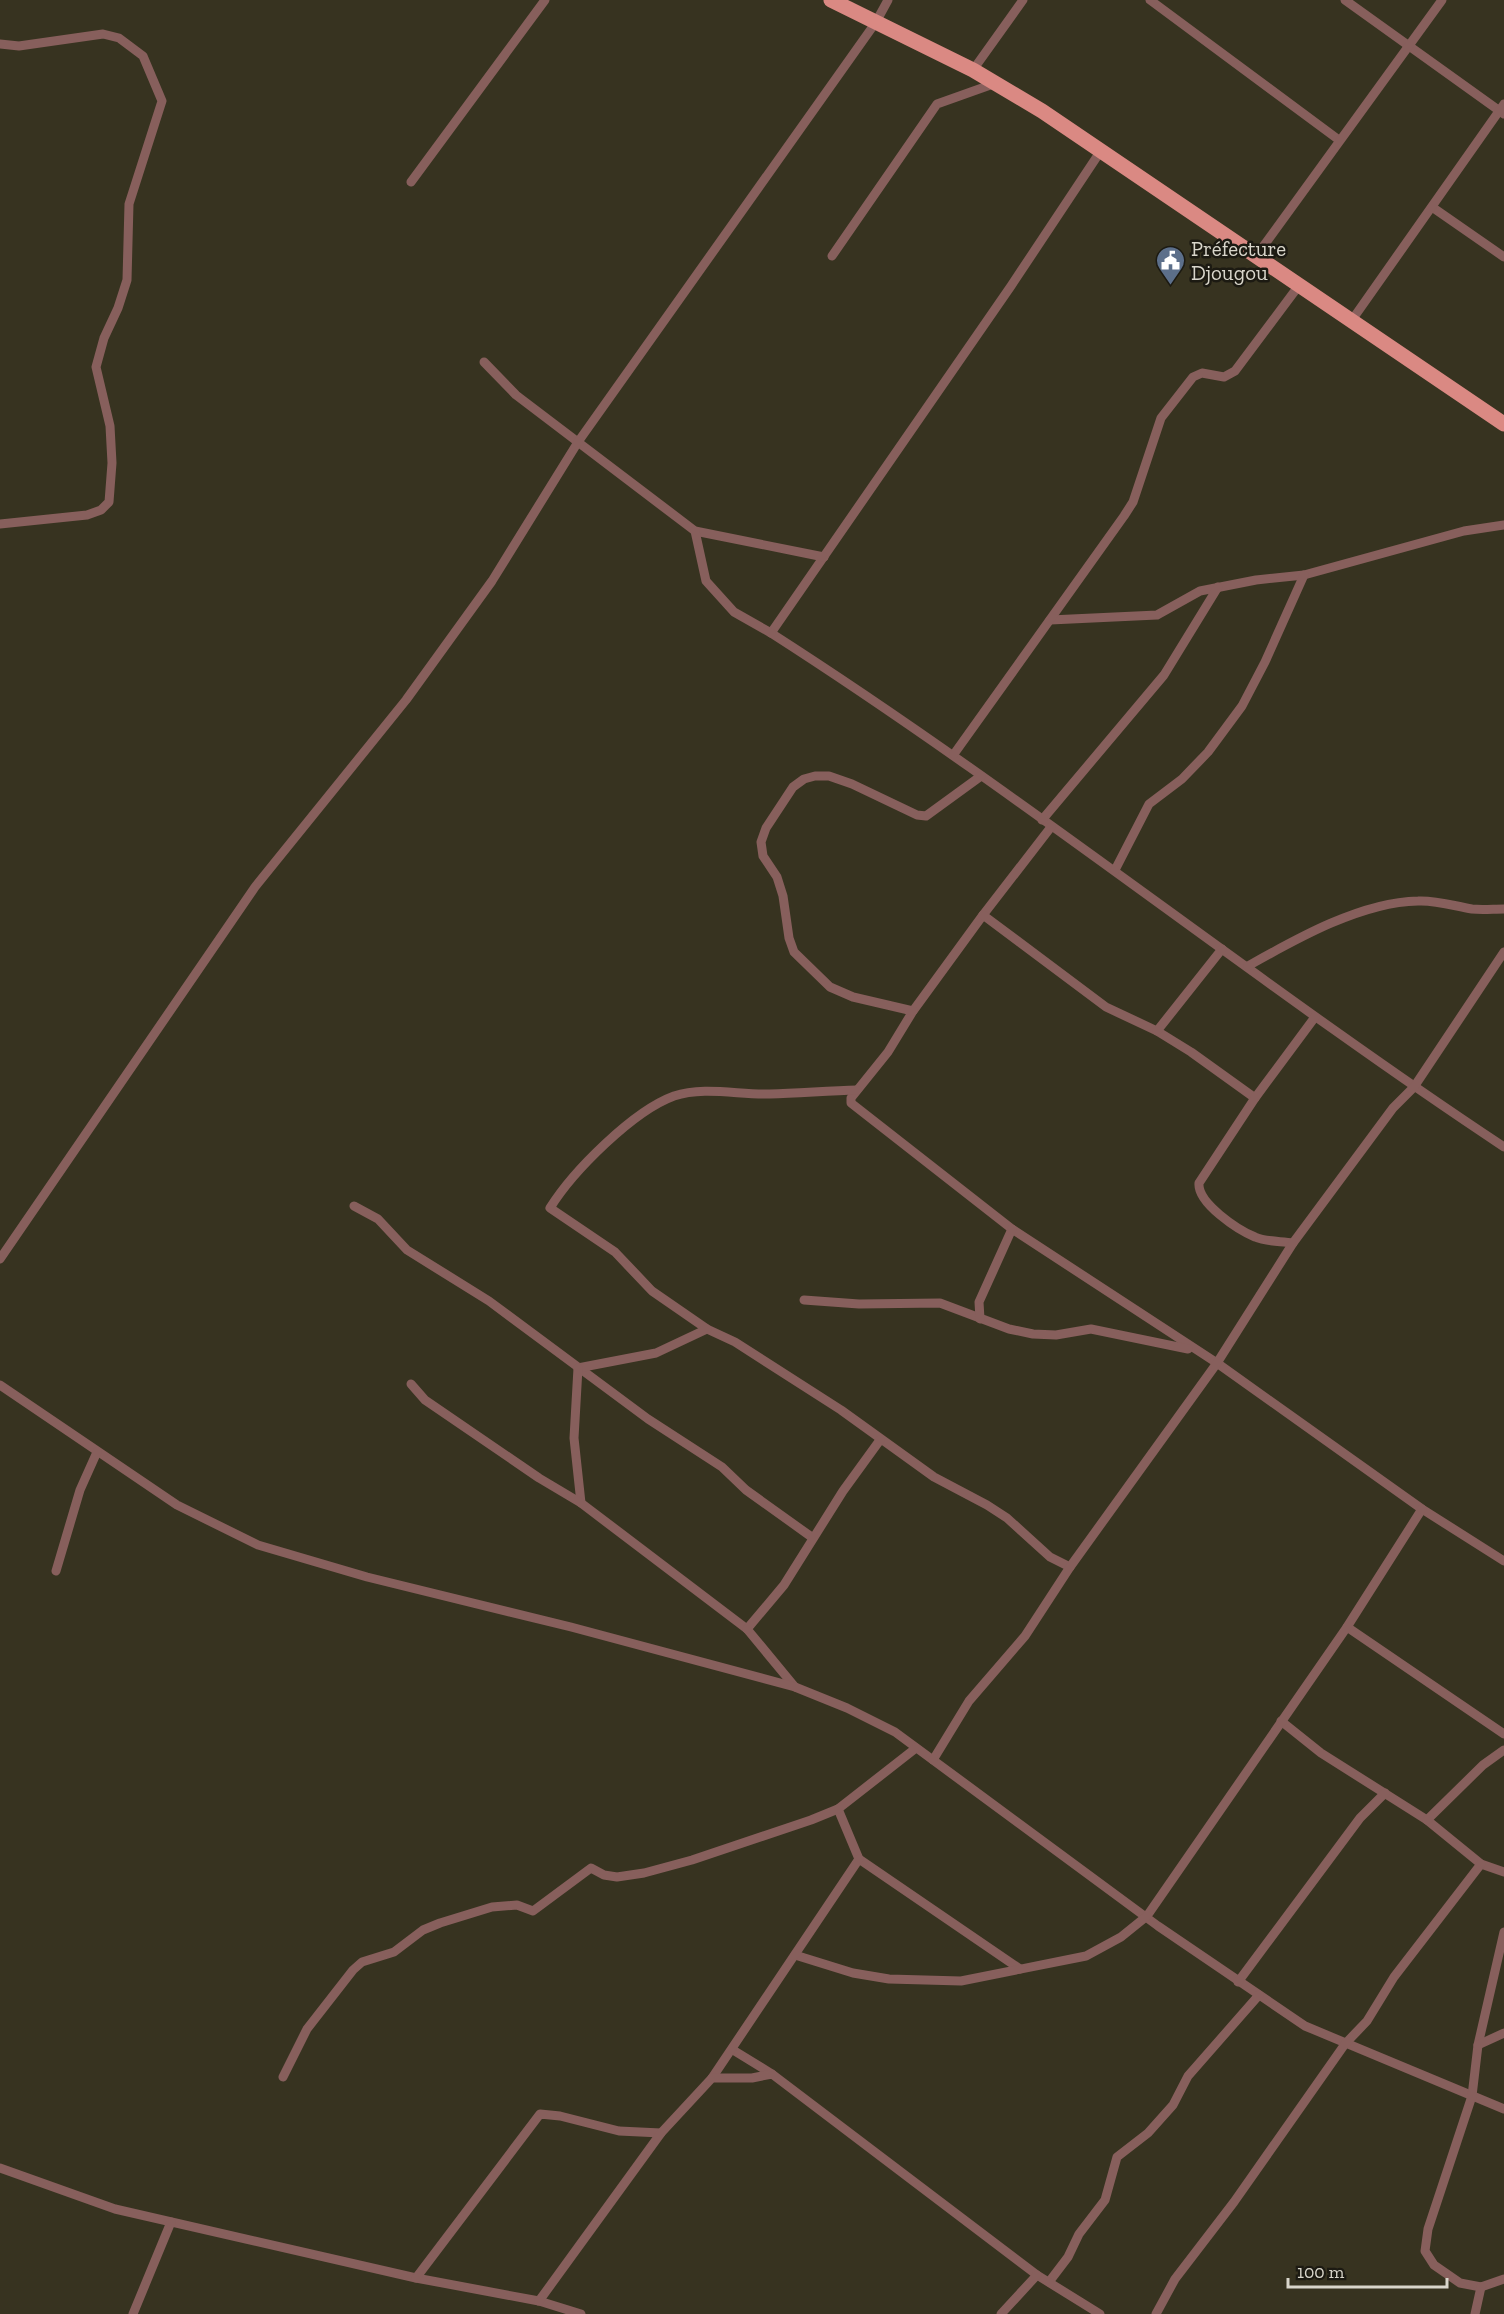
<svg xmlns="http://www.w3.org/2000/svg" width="1504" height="2314" font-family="'Zilla Slab',serif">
	<rect width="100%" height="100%" fill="#373320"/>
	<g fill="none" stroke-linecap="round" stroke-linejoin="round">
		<g stroke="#875f5c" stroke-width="9">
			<path d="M1150 0 1339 140"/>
			<path d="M1345 0 1504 114"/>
			<path d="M0 44 19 46 103 34 119 38 143 56 162 101 129 204 127 280 118 308 104 338 96 367 110 426 112 463 109 502 101 510 87 515 0 524"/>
			<path d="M973 70 1023 0"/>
			<path d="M1102 149 1011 286 771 633C1022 794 1255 982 1504 1147"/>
			<path d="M411 182 545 0"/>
			<path d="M1432 207 1504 257"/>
			<path d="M1257 255 1442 0"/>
			<path d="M832 256 937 104 996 83"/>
			<path d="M1352 320 1504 104"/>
			<path d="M484 362 516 395 695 531 824 557"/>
			<path d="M695 531 706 581 734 612 771 633"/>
			<path d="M1050 620 1157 615 1200 591 1256 580 1304 575 1464 531 1504 525"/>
			<path d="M954 754 1124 516 1133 502 1161 418 1193 377 1202 373 1224 377 1235 371 1300 284"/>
			<path d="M1042 820 1164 675 1218 587"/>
			<path d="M1051 827 983 915 913 1011 888 1052 851 1098V1103L1012 1229 1217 1363 1422 1509 1504 1561"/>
			<path d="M1115 870 1149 804 1182 779 1208 752 1242 706 1265 662 1304 575"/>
			<path d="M983 915 1106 1007 1157 1031 1191 1052 1255 1098"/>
			<path d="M1248 966C1296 939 1361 902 1418 901 1436 900 1454 906 1472 909 1482 910 1493 909 1504 909"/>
			<path d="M913 1011 853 997 830 987 794 952 789 938 783 896 777 877 763 856 761 842 766 828 793 787 804 779 815 776H829L852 784 917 815 926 816 981 776"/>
			<path d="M1157 1031 1222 949"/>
			<path d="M857 1090C828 1091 799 1093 770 1094 739 1095 704 1086 674 1096 633 1111 573 1171 550 1208L615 1252 652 1291 707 1329 735 1342 841 1410 934 1477 987 1505 1007 1518 1050 1557 1070 1567"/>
			<path d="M354 1206 378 1219 407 1250 489 1301 648 1419 722 1467 746 1490 813 1538"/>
			<path d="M1293 1243C1281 1241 1266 1242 1255 1237 1238 1230 1197 1203 1199 1183L1255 1098 1315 1017"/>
			<path d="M0 1259 255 887 406 700 492 581 578 442 876 22 888 0"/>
			<path d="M804 1300 859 1304 940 1303 1009 1329 1033 1334 1056 1335 1091 1329 1188 1349"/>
			<path d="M980 1319 979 1302 1012 1229"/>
			<path d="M578 1368 656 1353 707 1329"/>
			<path d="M578 1368 574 1438 581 1503"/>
			<path d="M411 1384 425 1400 539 1478 581 1503 747 1629 795 1687"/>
			<path d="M0 1385 177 1505 258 1545 367 1577 571 1627 795 1687 847 1708 895 1732 1158 1926 1305 2026 1504 2109"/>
			<path d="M56 1571 80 1490 97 1452"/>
			<path d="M1347 1627 1504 1734"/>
			<path d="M747 1629 784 1585 843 1491 880 1440"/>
			<path d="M1281 1721 1321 1753 1427 1820 1481 1864 1504 1872"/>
			<path d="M933 1760 969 1701 1025 1636 1070 1567 1217 1363 1293 1243 1393 1108 1414 1087 1504 952"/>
			<path d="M838 1809 859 1859 1020 1969"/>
			<path d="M1427 1820 1483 1765 1504 1750"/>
			<path d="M1504 1932 1478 2045 1472 2096 1428 2229 1425 2251 1434 2265 1460 2283 1481 2287 1504 2279"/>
			<path d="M795 1955 853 1973 889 1979 961 1981 1086 1956 1121 1937 1147 1916 1347 1627 1422 1509"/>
			<path d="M1238 1982 1360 1818 1385 1793"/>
			<path d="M1478 2045 1504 2033"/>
			<path d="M733 2050 772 2074"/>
			<path d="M283 2077 307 2029 353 1970 362 1962 394 1952 423 1930 440 1923 492 1907 517 1905 533 1911 591 1868 604 1875 617 1877 644 1873 692 1860 811 1820 838 1809 916 1748"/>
			<path d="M712 2078 859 1859"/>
			<path d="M0 2168 115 2209 416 2278 539 2301 581 2314"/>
			<path d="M416 2278 540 2114 560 2116 619 2131 661 2133"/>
			<path d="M1049 2282 1068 2257 1079 2234 1105 2200 1117 2157 1148 2133 1173 2105 1188 2076 1259 1995"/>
			<path d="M539 2301 661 2133 712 2078H752L772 2074 1037 2275 1100 2314"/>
			<path d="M133 2314 171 2222"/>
			<path d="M1001 2314 1037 2275"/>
			<path d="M1156 2314 1175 2279 1234 2202 1345 2044 1367 2021 1394 1977 1481 1864"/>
			<path d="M1475 2314 1481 2287"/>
		</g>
		<path stroke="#da8983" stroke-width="15" d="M831 0 973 70 1042 111 1504 424"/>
	</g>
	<defs>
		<symbol id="civic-pin" viewBox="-11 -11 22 30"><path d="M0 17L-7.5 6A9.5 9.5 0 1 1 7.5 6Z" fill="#5c6f8a" stroke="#1c1a12"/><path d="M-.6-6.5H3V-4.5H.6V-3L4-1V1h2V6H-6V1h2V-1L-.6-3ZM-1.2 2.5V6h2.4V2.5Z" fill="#fff"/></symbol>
	</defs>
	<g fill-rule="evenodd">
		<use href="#civic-pin" x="1154" y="244" width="33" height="45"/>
	</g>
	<g text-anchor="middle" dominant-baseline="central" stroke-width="5" stroke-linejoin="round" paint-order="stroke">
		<g font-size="21" fill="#d9d6cb" stroke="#1c1a12" text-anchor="start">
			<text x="1191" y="248">Préfecture<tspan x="1191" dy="24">Djougou</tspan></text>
		</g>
	</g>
	<path d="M1288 2278v9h159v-9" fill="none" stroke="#d9d6cb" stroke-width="3"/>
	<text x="1297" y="2278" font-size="18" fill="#d9d6cb" stroke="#1c1a12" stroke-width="4.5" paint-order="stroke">100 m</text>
</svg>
